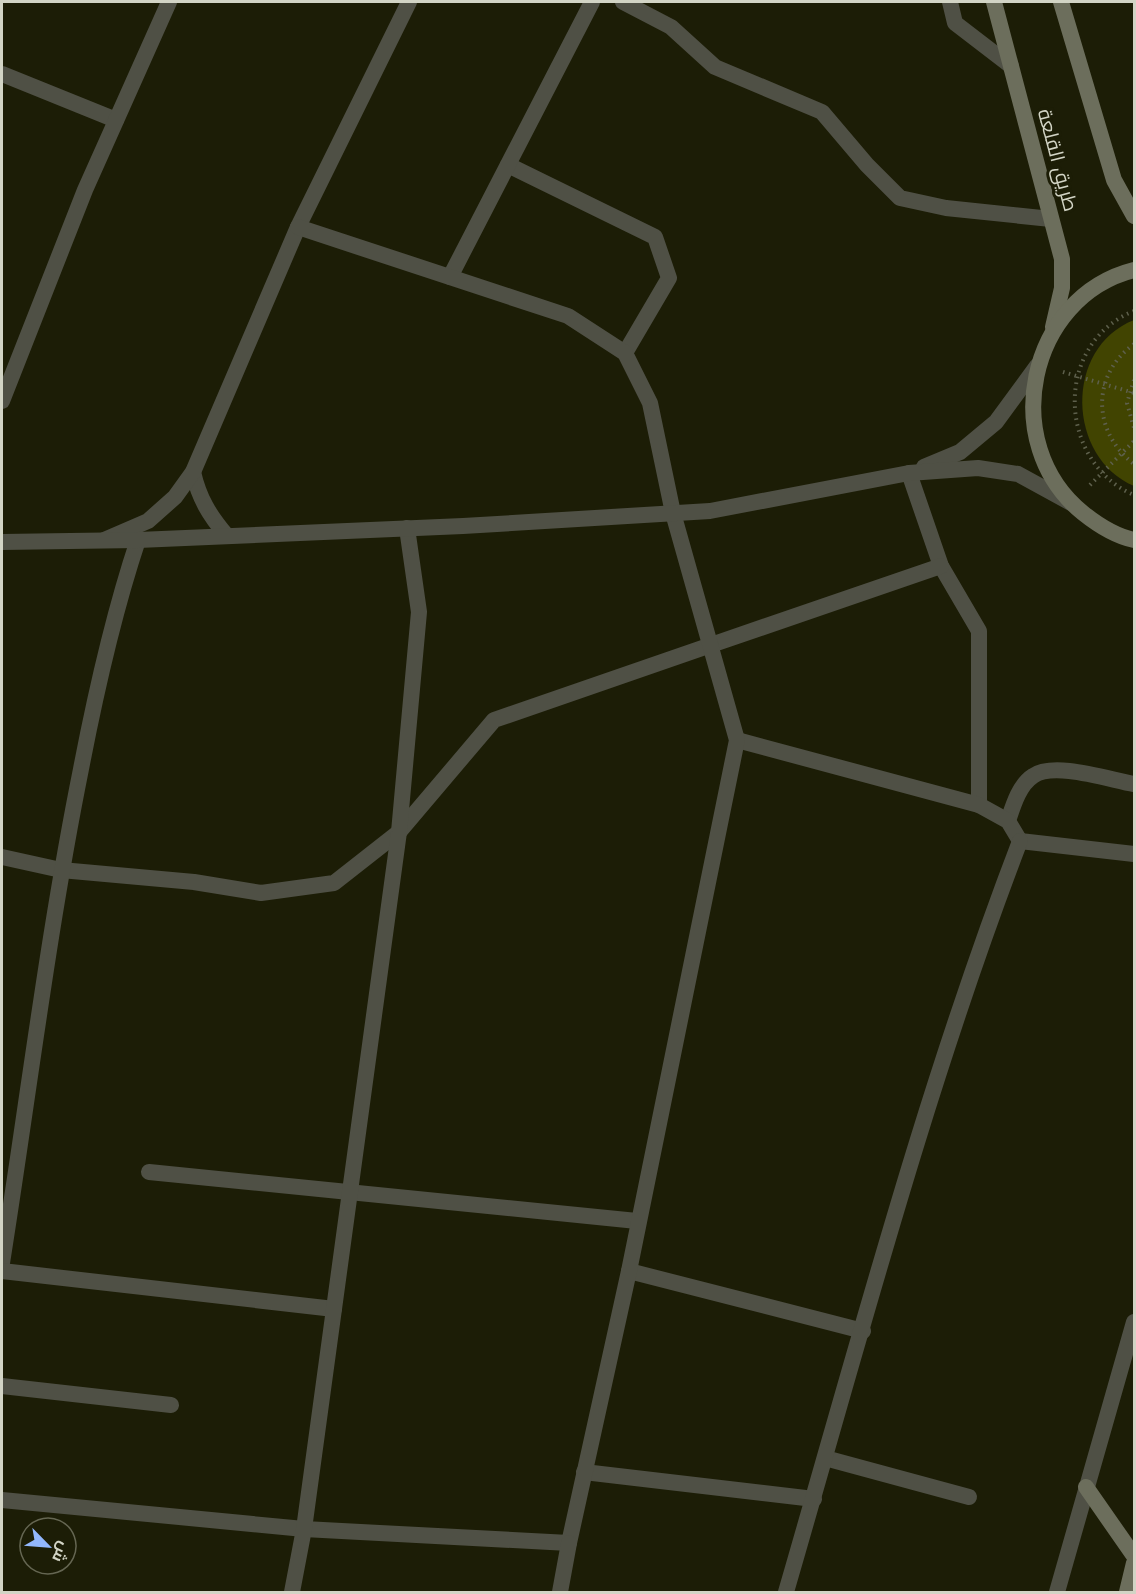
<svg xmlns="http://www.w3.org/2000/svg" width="1136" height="1594" font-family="Helvetica,Cairo,sans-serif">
	<rect width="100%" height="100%" fill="#1c1d06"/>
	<path fill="#414401" d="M1134 320V486C1067 458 1063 348 1134 320Z"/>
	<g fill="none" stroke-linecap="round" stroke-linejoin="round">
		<g stroke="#5e604c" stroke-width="4" stroke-dasharray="1.5 4.5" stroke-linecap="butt">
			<path d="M1134 311C1053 343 1057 462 1134 495"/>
			<path d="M1134 344C1091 375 1092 432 1134 464"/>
			<path d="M1063 372 1134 393"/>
			<path d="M1134 380 1127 403 1134 428"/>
			<path d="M1090 485 1134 441"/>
		</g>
		<g stroke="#4f5045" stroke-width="16">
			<path d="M909 473 941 566 979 631V805"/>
			<path d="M711 645 941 566"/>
			<path d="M1008 821C1013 806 1019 785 1033 776 1054 761 1110 780 1134 784"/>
			<path d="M825 1458 969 1497"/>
		</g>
		<g stroke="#4f5045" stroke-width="16">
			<path d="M623 2 671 27 715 67 822 112 867 165 900 198 946 208 1051 219"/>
			<path d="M950 2 955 23 1011 66"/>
			<path d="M2 74 116 120"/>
			<path d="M508 165 655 237 669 278 625 353"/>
			<path d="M450 277 592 2"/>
			<path d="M2 401 85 190 169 2"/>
			<path d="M193 472C199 498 209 515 227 536"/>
			<path d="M104 540 148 521 175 497 193 472 298 227 409 2"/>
			<path d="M737 740 979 805 1008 821 1020 841"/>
			<path d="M1020 841 1134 854"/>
			<path d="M2 857 61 870 194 882 261 893 334 883 399 832 494 720 711 645"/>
			<path d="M149 1172 637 1221"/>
			<path d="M2 1263C28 1099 48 933 81 769 96 691 113 615 138 540"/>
			<path d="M2 1271 334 1309"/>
			<path d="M629 1271 863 1331"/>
			<path d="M2 1386 171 1405"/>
			<path d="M584 1472 814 1499"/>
			<path d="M2 1500 304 1529 569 1543 629 1271 737 740 673 513 650 403 625 353 568 316 298 227"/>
			<path d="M292 1592 304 1529 399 832 419 612 407 528"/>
			<path d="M560 1592 569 1543"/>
			<path d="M786 1592C859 1341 926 1086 1020 841"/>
			<path d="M1057 1592 1134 1322"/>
		</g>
		<g stroke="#4f5045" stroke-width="16">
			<path d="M924 467 960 452 996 422 1037 366"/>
			<path d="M2 542 138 540 463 526 710 511 909 473 978 468 1018 474 1071 503"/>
		</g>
		<g stroke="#6c6e5c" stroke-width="16">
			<path d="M994 2 1062 259V288L1053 327"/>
			<path d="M1061 2 1114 180 1134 216"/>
			<path d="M1134 270C1028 297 997 444 1083 513 1098 525 1115 536 1134 540"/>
			<path d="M1086 1487 1134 1556"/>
			<path d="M1127 1592 1134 1563"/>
		</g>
	</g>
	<g text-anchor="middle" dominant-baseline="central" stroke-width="6" stroke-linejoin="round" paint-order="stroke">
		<g font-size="20" fill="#d2d4c5" stroke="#1c1d06">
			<text transform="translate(1058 160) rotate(75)">طريق القلعة</text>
		</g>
	</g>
	<rect width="1136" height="1594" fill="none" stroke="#d2d4c5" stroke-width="6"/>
	<g transform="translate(48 1546) rotate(115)"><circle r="28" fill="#1c1d06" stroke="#656652" stroke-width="1.5"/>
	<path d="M0-4.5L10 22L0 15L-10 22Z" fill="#92b7fd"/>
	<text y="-9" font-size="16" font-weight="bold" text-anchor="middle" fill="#d2d4c5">ش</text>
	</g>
</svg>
